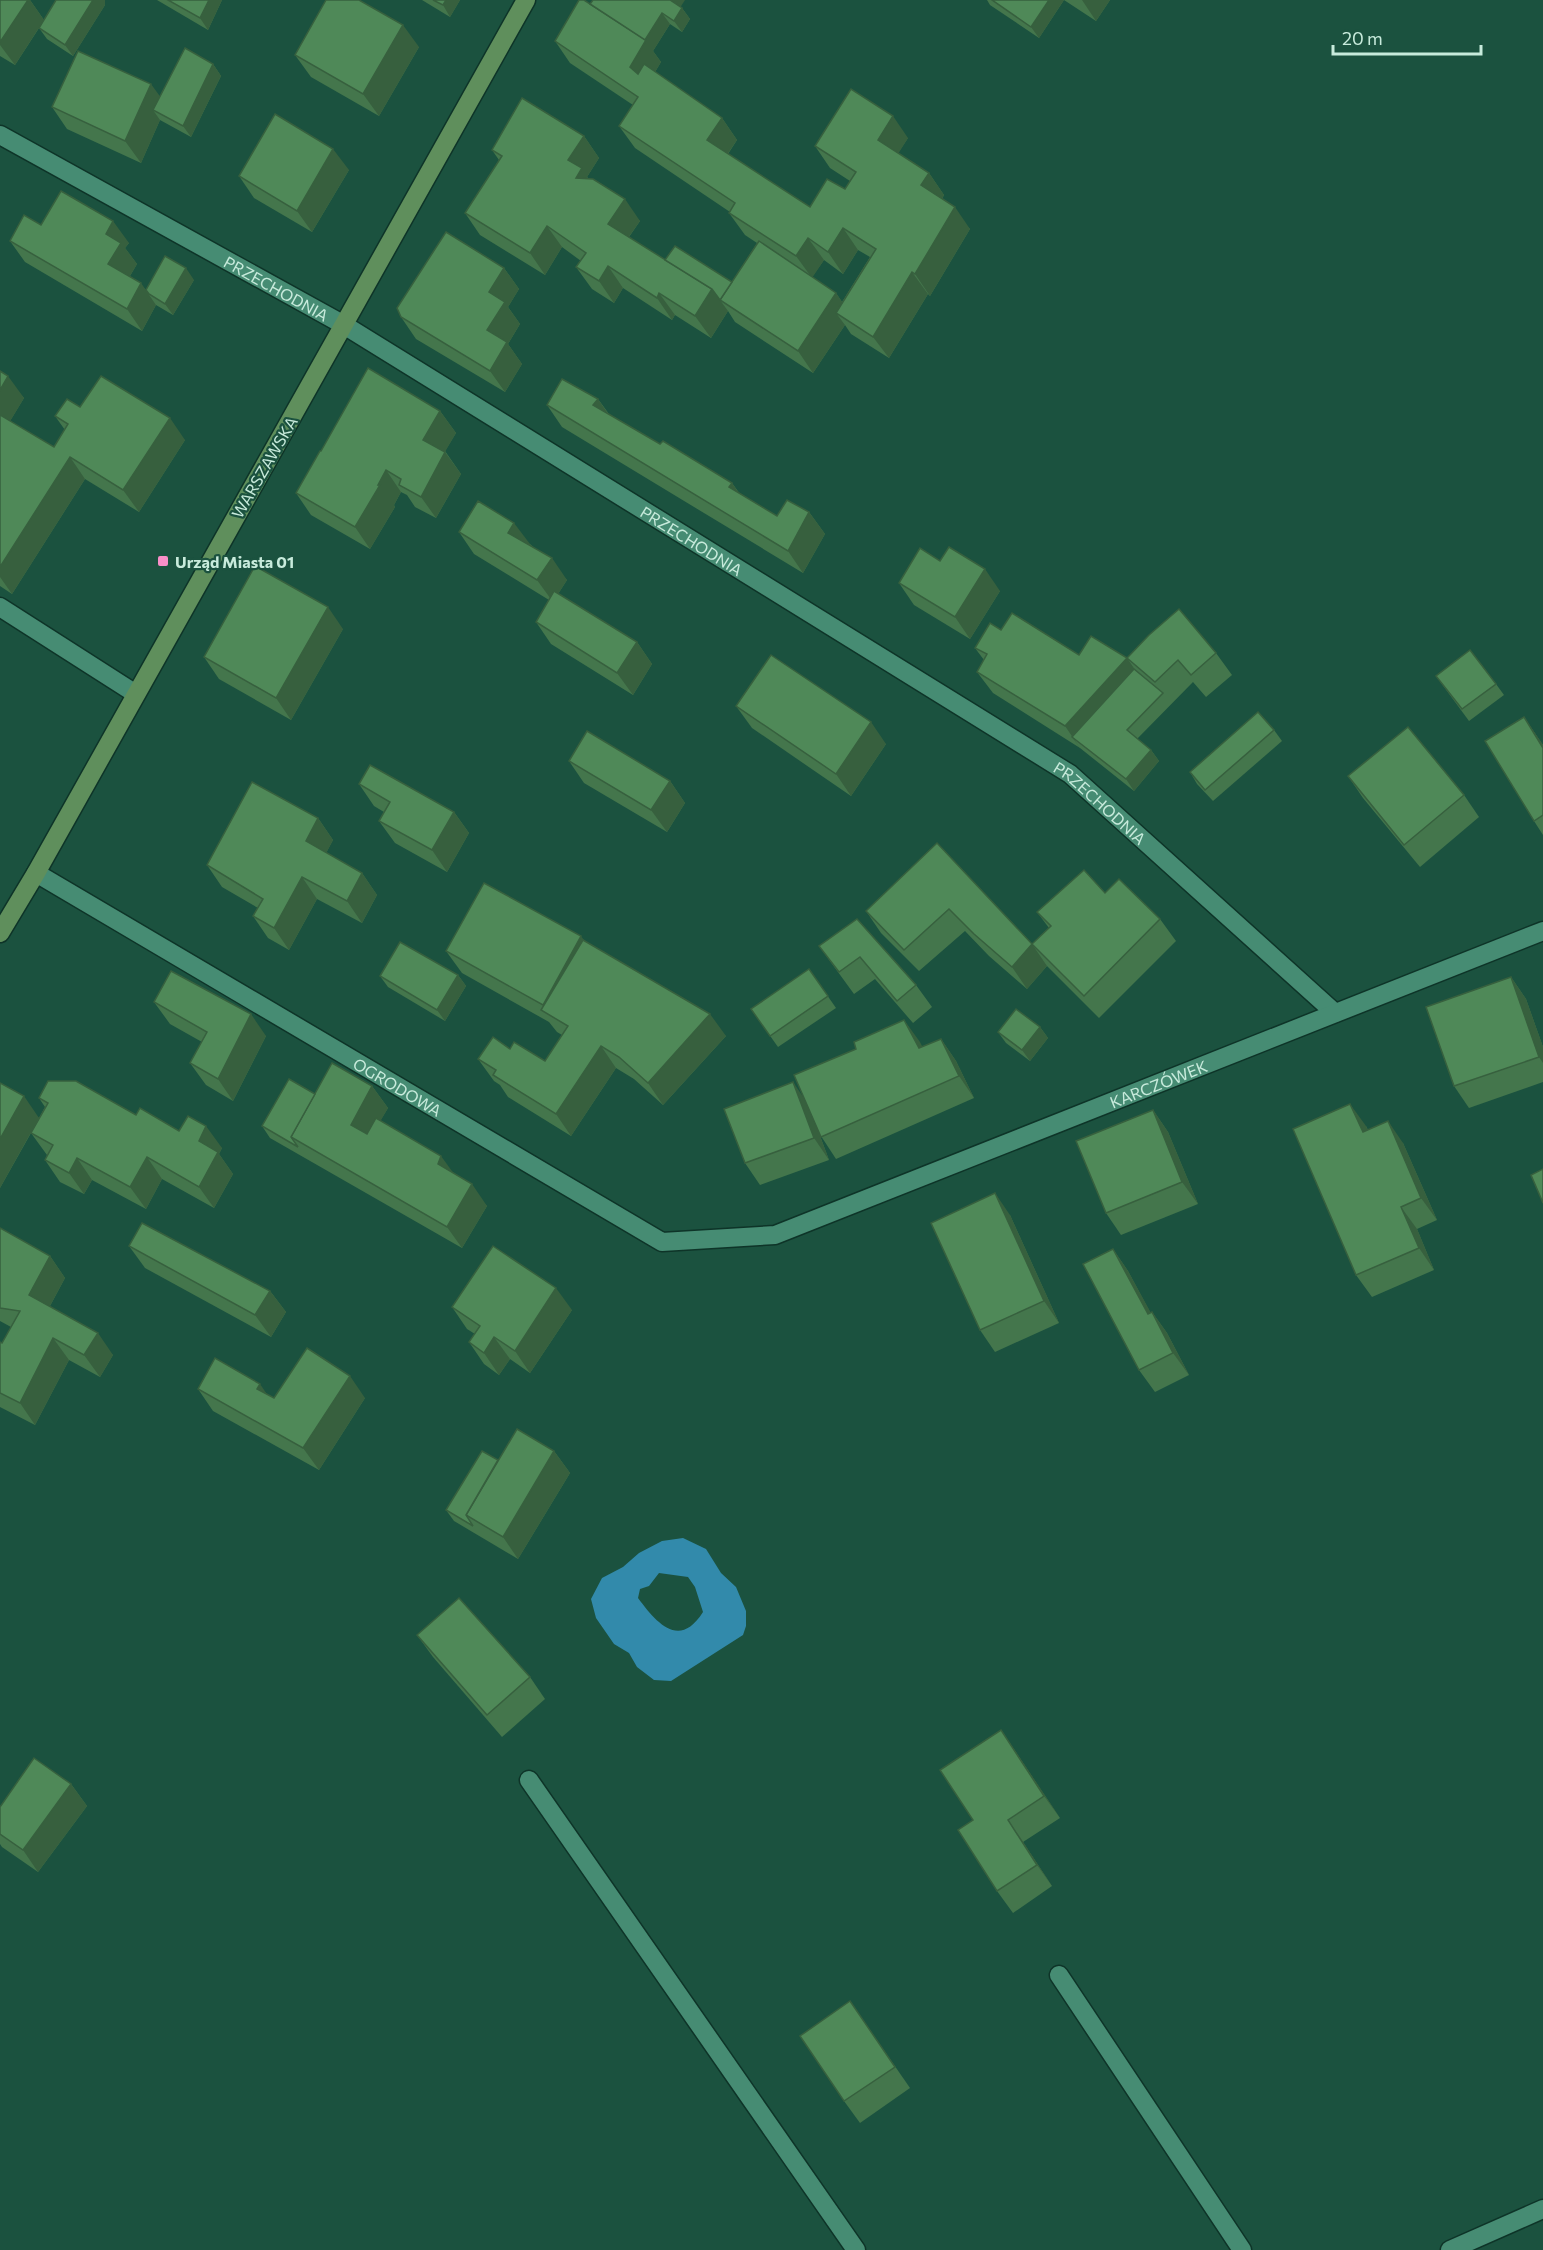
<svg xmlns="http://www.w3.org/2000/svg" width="1543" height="2250" font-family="Commissioner,sans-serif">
	<rect width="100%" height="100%" fill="#1b523f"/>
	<path fill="#328aab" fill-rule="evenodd" d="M683 1538 706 1549 721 1573 736 1587 746 1611V1626L743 1635 671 1681 654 1680 637 1667 629 1653 614 1644 596 1618 591 1599 602 1578 623 1567 639 1553 662 1541ZM659 1573 688 1577 695 1587 703 1612C679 1650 656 1622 638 1598L640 1589 649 1586Z"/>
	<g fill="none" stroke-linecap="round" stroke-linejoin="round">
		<defs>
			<g id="lane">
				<path d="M529 1780 856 2250"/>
				<path d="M1059 1975 1242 2250"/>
			</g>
			<g id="street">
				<path id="s1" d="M0 135 344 325 1070 774 1335 1013"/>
				<path d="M0 607 136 694"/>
				<path id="s2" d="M36 873 662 1242 775 1235 1543 931"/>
				<path d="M1450 2250 1543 2209"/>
			</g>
			<path id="secondary" d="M0 933 36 873 526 0"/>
		</defs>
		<use href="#lane" stroke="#0e3428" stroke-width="21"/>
		<use href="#street" stroke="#0e3428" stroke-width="21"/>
		<use href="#secondary" stroke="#0e3428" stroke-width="21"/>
		<use href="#lane" stroke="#468c73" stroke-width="18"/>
		<use href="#street" stroke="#468c73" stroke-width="18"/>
		<use href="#secondary" stroke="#5f8f5c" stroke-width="18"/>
	</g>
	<g fill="#44764c" fill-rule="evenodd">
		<path d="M0 0H30L44 20 56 0H105V5L73 56 47 39 39 28 41 25 15 65 0 56Z"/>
		<path d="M157 0H222L208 30Z"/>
		<path d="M422 0H460L450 17Z"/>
		<path d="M987 0H1110L1096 21 1064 0 1039 38 990 5Z"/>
		<path d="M590 4 681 7 682 8 690 19 682 32 670 24 653 51 661 62 655 72 722 118 737 140 728 154 810 207 845 189 850 181 830 168 815 146 908 138 898 153 929 173 944 195 942 199 970 229 930 296 928 294 889 358 851 334 845 325 813 373 735 322 728 311 711 338 675 315 672 320 623 288 614 303 592 289 576 267 581 261 562 247 545 275 480 235 465 213 499 160 492 150 584 136 599 158 587 177 640 221 629 237 665 260 732 282 757 243 745 235 729 213 730 212 635 148 619 126 633 105 570 63 555 41ZM858 250 870 257 842 302 836 293 812 277 824 260 843 274Z"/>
		<path d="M419 47 379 116 311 77 295 55Z"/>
		<path d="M213 64 221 76 191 137 160 120 141 163 67 129 52 107 160 97Z"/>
		<path d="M349 170 312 232 254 198 239 176Z"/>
		<path d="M41 225 129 243 125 248 137 264 130 276 146 290 194 280 173 315 156 305 142 331 25 262 10 241Z"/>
		<path d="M504 268 519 289 508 307 520 324 508 344 522 364 505 392 416 339 401 317Z"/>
		<path d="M0 371 24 398 10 421 54 447 65 430 55 416 80 407 185 440 139 512 85 479 12 594 0 586Z"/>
		<path d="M598 399 609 414 660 444 732 483 740 494 777 516 809 512 825 534 803 573 562 427 547 405Z"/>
		<path d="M440 411 456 433 445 451 461 474 436 518 415 507 407 495 401 492 394 505 395 507 370 549 311 515 296 493 321 451Z"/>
		<path d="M459 532 530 544 567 580 558 594 637 642 652 664 633 695 551 644 536 622 549 600 474 554Z"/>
		<path d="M899 583 1000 591 970 639 914 605Z"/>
		<path d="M343 629 291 720 219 679 204 657Z"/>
		<path d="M1001 630 1079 655 1127 658 1216 653 1232 675 1206 697 1193 682 1137 739 1151 750 1159 761 1134 791 1080 748 993 693 977 672 984 660 975 648Z"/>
		<path d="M1436 676 1496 684 1504 695 1469 721Z"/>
		<path d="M736 706 886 744 851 796 752 728Z"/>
		<path d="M1524 717 1543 745V835L1534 821Z"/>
		<path d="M1274 730 1282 741 1213 801 1197 784 1190 772Z"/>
		<path d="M569 761 670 781 685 803 667 832 584 783Z"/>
		<path d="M1348 776 1464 795 1479 817 1420 867 1363 798Z"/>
		<path d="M359 784 454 812 469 833 447 872 395 843 379 821 384 812 374 806Z"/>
		<path d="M318 818 333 840 326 853 362 873 377 895 362 923 317 899 289 950 268 938 253 916 258 908 222 887 207 865Z"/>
		<path d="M937 843 1032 944 1049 928 1037 912 1105 893 1160 919 1176 941 1099 1018 1047 966 1027 989 989 956 965 931 919 971 881 933 866 911Z"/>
		<path d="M857 919 916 985 932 1007 913 1023 875 979 854 994 819 946Z"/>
		<path d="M584 941 726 1036 663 1105 634 1079 616 1068 571 1136 508 1097 500 1085 494 1081 478 1059 510 1049 545 1061 562 1035 557 1032 549 1022 462 973 446 951Z"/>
		<path d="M809 969 836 1008 778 1047 751 1009Z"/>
		<path d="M458 975 466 986 445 1021 388 987 380 976Z"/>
		<path d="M1511 977 1526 999 1543 1047V1082L1469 1108 1454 1086Z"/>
		<path d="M154 1002 266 1036 233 1101 206 1085 190 1063 202 1042 170 1024Z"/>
		<path d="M904 1020 922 1047 941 1039 956 1061 974 1098 836 1159 819 1133 829 1160 760 1185 745 1163 804 1098 856 1049Z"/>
		<path d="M1040 1027 1048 1038 1030 1061 1006 1043 998 1032Z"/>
		<path d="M0 1083 39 1118 45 1107 39 1098 136 1115 179 1131 222 1148 219 1154 233 1174 214 1208 162 1179 146 1209 92 1180 84 1194 60 1182 45 1160 47 1155 31 1133 0 1188Z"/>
		<path d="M372 1086 388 1108 380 1121 453 1173 487 1206 462 1248 270 1138 262 1126 315 1094Z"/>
		<path d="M1153 1110 1168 1132 1198 1204 1121 1235 1106 1213Z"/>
		<path d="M1366 1126 1368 1130 1403 1143 1437 1220 1417 1229 1434 1270 1372 1297 1356 1275Z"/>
		<path d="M1010 1215 1059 1323 995 1352 980 1330Z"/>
		<path d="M0 1228 50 1256 65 1278 50 1306 113 1355 100 1377 69 1360 35 1425 0 1407V1342L2 1343 11 1327 0 1321Z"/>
		<path d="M129 1246 270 1291 286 1312 271 1337 145 1268Z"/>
		<path d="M1113 1249 1128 1271 1150 1312H1152L1167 1333 1189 1375 1155 1392 1139 1370Z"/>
		<path d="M452 1307 572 1310 530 1373 510 1359 499 1375 484 1364 469 1342 475 1334 467 1329Z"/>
		<path d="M198 1389 267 1394 274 1398H365L319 1470 213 1411Z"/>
		<path d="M554 1451 570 1473 518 1559 454 1521 446 1510 498 1460Z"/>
		<path d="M417 1635 530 1677 545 1699 502 1737 433 1657Z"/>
		<path d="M1001 1730 1060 1818 1023 1842 1052 1886 1013 1913 997 1891 973 1820Z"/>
		<path d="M71 1784 87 1806 38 1872 2 1847 0 1844V1834Z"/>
		<path d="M850 2001 910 2088 860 2123 844 2101Z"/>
	</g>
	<g fill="#37603e">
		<path d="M28 0H30L44 20 15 65 0 45V42Z"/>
		<path d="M93 0H105V5L73 56 65 45Z"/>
		<path d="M209 0H222L208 30 200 18Z"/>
		<path d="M446 0H460L450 17 443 5Z"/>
		<path d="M670 0H685L678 11Z"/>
		<path d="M1049 0H1064L1039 38 1031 27Z"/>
		<path d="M1082 0H1110L1096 21Z"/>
		<path d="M682 8 690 19 682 32 674 21Z"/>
		<path d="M662 13 670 24 653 51 661 62 645 89 630 67 643 43Z"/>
		<path d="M403 25 419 47 379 116 363 94Z"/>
		<path d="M213 64 221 76 191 137 183 126Z"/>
		<path d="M151 84 167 106 153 110 160 120 141 163 125 141Z"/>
		<path d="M893 116 908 138 893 162 878 140Z"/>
		<path d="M722 118 737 140 722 162 707 140Z"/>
		<path d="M584 136 599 158 587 177 597 190 576 178 568 160Z"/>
		<path d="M333 149 349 170 312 232 297 211Z"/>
		<path d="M929 173 944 195 937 207 921 185Z"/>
		<path d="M625 199 640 221 623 245 608 224Z"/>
		<path d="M955 207 970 229 930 296 915 274Z"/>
		<path d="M113 221 129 243 125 248 137 264 124 286 108 264 106 234Z"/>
		<path d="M547 226 562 247 545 275 530 253Z"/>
		<path d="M843 228 858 250 843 274 828 252Z"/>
		<path d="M808 238 824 260 812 278 796 256Z"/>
		<path d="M608 266 623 288 614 303 599 281Z"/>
		<path d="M186 268 194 280 173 315 165 304Z"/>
		<path d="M504 268 519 289 508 307 520 324 508 344 522 364 505 392 490 371 487 330 489 292Z"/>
		<path d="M912 272 928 294 889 358 873 337Z"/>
		<path d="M141 283 156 305 142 331 127 309Z"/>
		<path d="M712 289 728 311 711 338 695 316Z"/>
		<path d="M659 293 675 315 672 320 657 298Z"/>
		<path d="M836 293 851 315 836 313 845 325 813 373 798 351Z"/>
		<path d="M8 376 24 398 0 438V390Z"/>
		<path d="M598 399 613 421 593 405Z"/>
		<path d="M440 411 456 433 439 462 423 440Z"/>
		<path d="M170 418 185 440 139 512 123 490Z"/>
		<path d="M445 452 461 474 436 518 421 497Z"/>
		<path d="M70 457 85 479 12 594 0 577V567Z"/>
		<path d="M386 470 401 492 394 505 395 507 370 549 355 527Z"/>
		<path d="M732 483 747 505 729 487Z"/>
		<path d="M809 512 825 534 803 573 788 551Z"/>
		<path d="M514 523 530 544 524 555 508 533Z"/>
		<path d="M552 558 567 580 553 602 537 580Z"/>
		<path d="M985 569 1000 591 970 639 955 617Z"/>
		<path d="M328 607 343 629 291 720 276 698Z"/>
		<path d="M637 642 652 664 633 695 617 673Z"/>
		<path d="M1127 658 1142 680 1072 737 1080 748 1065 726Z"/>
		<path d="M1524 717 1543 745V748Z"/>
		<path d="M871 722 886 744 851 796 836 774Z"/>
		<path d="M1151 750 1159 761 1134 791 1126 779Z"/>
		<path d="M670 781 685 803 667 832 651 810Z"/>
		<path d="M454 812 469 833 447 872 432 850Z"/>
		<path d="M318 818 333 840 321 863 306 841Z"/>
		<path d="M362 873 377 895 362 923 347 901Z"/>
		<path d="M302 877 317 899 289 950 274 928Z"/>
		<path d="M581 936 597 958 551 1016 543 1005Z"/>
		<path d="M1032 944 1047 966 1027 989 1012 967Z"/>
		<path d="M458 975 466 986 445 1021 437 1010Z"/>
		<path d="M1511 977 1526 999 1543 1047V1063L1539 1057Z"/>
		<path d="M251 1014 266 1036 233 1101 218 1079Z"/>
		<path d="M710 1014 726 1036 663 1105 648 1083Z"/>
		<path d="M904 1020 920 1042 934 1070 919 1048Z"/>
		<path d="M1040 1027 1048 1038 1030 1061 1022 1050Z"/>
		<path d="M941 1039 956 1061 974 1098 959 1076Z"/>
		<path d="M601 1046 616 1068 571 1136 556 1114Z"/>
		<path d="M793 1082 808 1104 829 1160 814 1138Z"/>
		<path d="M372 1086 388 1108 366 1146 351 1125Z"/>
		<path d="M24 1096 39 1118 0 1188V1139Z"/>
		<path d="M1350 1104 1366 1126 1378 1154 1363 1132Z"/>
		<path d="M1153 1110 1168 1132 1198 1204 1182 1182Z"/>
		<path d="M1388 1121 1403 1143 1437 1220 1421 1198Z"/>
		<path d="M206 1126 222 1148 219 1154 233 1174 214 1208 199 1187V1141Z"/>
		<path d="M441 1156 457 1178 438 1164Z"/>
		<path d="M147 1157 162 1179 146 1209 130 1187Z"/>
		<path d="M77 1158 92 1180 84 1194 69 1173Z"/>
		<path d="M472 1184 487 1206 462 1248 447 1227Z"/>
		<path d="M995 1193 1010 1215 1059 1323 1044 1301Z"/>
		<path d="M1401 1207 1417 1229 1434 1270 1419 1248Z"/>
		<path d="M1113 1249 1128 1271 1163 1335 1148 1314Z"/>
		<path d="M50 1256 65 1278 44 1317 29 1295Z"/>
		<path d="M556 1288 572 1310 530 1373 515 1351Z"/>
		<path d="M270 1291 286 1312 271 1337 255 1315Z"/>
		<path d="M1152 1312 1167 1333 1189 1375 1173 1353Z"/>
		<path d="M98 1333 113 1355 100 1377 84 1355Z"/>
		<path d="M494 1337 510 1359 499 1375 484 1353Z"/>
		<path d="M53 1338 69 1360 35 1425 20 1403Z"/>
		<path d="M350 1376 365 1398 319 1470 303 1448Z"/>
		<path d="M260 1384 275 1406 257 1389Z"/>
		<path d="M554 1451 570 1473 518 1559 503 1537Z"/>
		<path d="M1001 1730 1016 1752 1060 1818 1044 1796Z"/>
		<path d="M71 1784 87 1806 38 1872 23 1850Z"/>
		<path d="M1008 1820 1023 1842 1052 1886 1037 1865Z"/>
	</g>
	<g fill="#4f8958" stroke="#37603e" stroke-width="1.5">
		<path d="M0 0H28L0 42Z"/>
		<path d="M56 0H93L65 45 39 28Z"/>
		<path d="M168 0H209L200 18Z"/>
		<path d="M326 0H359L403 25 363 94 295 55Z"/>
		<path d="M433 0H446L443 5Z"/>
		<path d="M579 0H584L646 40 630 67 638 74 644 64 722 118 707 140 810 207 827 179 845 189 856 172 815 146 851 89 893 116 878 140 929 173 921 185 955 207 915 274 912 272 873 337 836 313 876 249 843 228 828 252 808 238 796 256 729 213 735 203 619 126 638 97 555 41Z"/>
		<path d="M593 0H670L682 8 674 21 662 13 645 40 590 4Z"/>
		<path d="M992 0H1049L1031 27Z"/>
		<path d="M185 48 213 64 183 126 153 110Z"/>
		<path d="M78 51 151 84 125 141 52 107Z"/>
		<path d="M522 98 584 136 568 160 582 168 576 178 593 179 625 199 608 224 712 289 695 316 659 293 657 298 608 266 599 281 576 267 586 253 547 226 530 253 465 213 502 156 492 150Z"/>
		<path d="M275 114 333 149 297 211 239 176Z"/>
		<path d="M61 191 113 221 106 234 121 243 108 264 141 283 127 309 10 241 24 215 41 225Z"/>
		<path d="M446 232 504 268 489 292 505 302 487 330 507 342 490 371 401 317 397 308Z"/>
		<path d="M759 241 836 293 798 351 720 300Z"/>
		<path d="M675 246 732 282 720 300 712 289 665 260Z"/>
		<path d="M165 256 186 268 165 304 149 294 146 290Z"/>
		<path d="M368 368 440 411 423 440 445 452 421 497 399 485 401 479 386 470 378 485H380L355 527 296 493 320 451H321Z"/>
		<path d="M0 371 8 376 0 390Z"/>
		<path d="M101 376 170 418 123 490 70 457 0 567V415L54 447 68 424 55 416 67 399 80 407Z"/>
		<path d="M562 379 598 399 593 405 660 444 663 441 732 483 729 487 777 516 787 500 809 512 788 551 547 405Z"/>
		<path d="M478 501 514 523 508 533 552 558 537 580 459 532Z"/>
		<path d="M949 547 985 569 955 617 899 583 920 548 940 561Z"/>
		<path d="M255 566 328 607 276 698 204 657Z"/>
		<path d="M554 591 637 642 617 673 536 622Z"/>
		<path d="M1179 609 1216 653 1191 675 1178 660 1155 682 1127 658 1065 726 977 672 987 654 975 648 990 623 1001 630 1012 613 1079 655 1091 636 1127 658 1149 635Z"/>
		<path d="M1470 650 1496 684 1462 709 1436 676Z"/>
		<path d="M771 655 871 722 836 774 736 706Z"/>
		<path d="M1134 669 1163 693 1127 730 1151 750 1126 779 1072 737Z"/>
		<path d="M1258 712 1274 730 1205 790 1190 772Z"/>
		<path d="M1524 717 1543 748V815L1534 821 1485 741Z"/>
		<path d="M1408 727 1464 795 1404 845 1348 776Z"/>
		<path d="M587 731 670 781 651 810 569 761Z"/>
		<path d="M370 765 454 812 432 850 379 821 390 802 359 784Z"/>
		<path d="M252 782 318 818 306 841 362 873 347 901 302 877 274 928 253 916 263 899 207 865Z"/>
		<path d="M937 843 1032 944 1051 926 1037 912 1084 870 1105 893 1119 879 1160 919 1084 996 1032 944 1012 967 974 934 949 909 904 950 866 911Z"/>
		<path d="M484 883 581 936 543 1005 446 951Z"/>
		<path d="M857 919 916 985 897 1001 860 957 839 972 819 946Z"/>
		<path d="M583 940 710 1014 648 1083 619 1057 601 1046 556 1114 493 1075 496 1070 478 1059 493 1037 510 1049 514 1042 545 1061 568 1026 541 1010Z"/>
		<path d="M400 942 458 975 437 1010 380 976Z"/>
		<path d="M809 969 828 996 770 1036 751 1009Z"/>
		<path d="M171 971 251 1014 218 1079 190 1063 207 1032 154 1002Z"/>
		<path d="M1511 977 1539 1057 1454 1086 1426 1007Z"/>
		<path d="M1016 1009 1040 1027 1022 1050 998 1032Z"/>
		<path d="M904 1020 919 1048 941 1039 959 1076 821 1137 794 1075 856 1049 854 1042Z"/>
		<path d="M332 1063 372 1086 351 1125 367 1134 376 1118 441 1156 438 1164 472 1184 447 1227 291 1137Z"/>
		<path d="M289 1079 315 1094 291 1137 298 1147 262 1126Z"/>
		<path d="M48 1081H76L136 1115 140 1108 179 1131 188 1116 206 1126 199 1141 218 1152 199 1187 147 1157 130 1187 77 1158 69 1173 45 1160 53 1145 31 1133 48 1103 39 1098Z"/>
		<path d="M793 1082 814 1138 745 1163 724 1109Z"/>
		<path d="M0 1083 24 1096 0 1139Z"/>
		<path d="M1350 1104 1363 1132 1388 1121 1421 1198 1401 1207 1419 1248 1356 1275 1293 1129Z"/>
		<path d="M1153 1110 1182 1182 1106 1213 1076 1141Z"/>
		<path d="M1543 1169V1203L1531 1175Z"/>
		<path d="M995 1193 1044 1301 980 1330 931 1223Z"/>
		<path d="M142 1223 270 1291 255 1315 129 1246Z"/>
		<path d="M0 1228 50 1256 29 1295 98 1333 84 1355 53 1338 20 1403 0 1393V1342L2 1343 20 1311 0 1308Z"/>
		<path d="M493 1246 556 1288 515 1351 494 1337 484 1353 469 1342 480 1326 452 1307Z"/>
		<path d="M1113 1249 1148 1314 1152 1312 1173 1353 1139 1370 1083 1264Z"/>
		<path d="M307 1348 350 1376 303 1448 198 1389 215 1358 260 1384 257 1389 274 1398Z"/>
		<path d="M517 1429 554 1451 503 1537 466 1515Z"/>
		<path d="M482 1451 498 1460 466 1515 473 1526 446 1510Z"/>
		<path d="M459 1598 530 1677 487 1715 417 1635Z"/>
		<path d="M1001 1730 1044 1796 1008 1820 1037 1865 997 1891 958 1830 973 1820 940 1770Z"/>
		<path d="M34 1758 71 1784 23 1850 0 1834V1807Z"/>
		<path d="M850 2001 895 2067 844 2101 800 2036Z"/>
	</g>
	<rect fill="#f98fc8" stroke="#1b523f" stroke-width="2" x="157" y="555" width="12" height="12" rx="3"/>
	<g text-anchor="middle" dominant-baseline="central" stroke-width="4.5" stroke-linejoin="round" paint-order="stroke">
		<g font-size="16" fill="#c8ebdc" stroke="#1b523f">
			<text stroke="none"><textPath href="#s1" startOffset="316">PRZECHODNIA</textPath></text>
			<text transform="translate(264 467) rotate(-60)">WARSZAWSKA</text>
			<text stroke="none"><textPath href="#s1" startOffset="802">PRZECHODNIA</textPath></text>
			<text stroke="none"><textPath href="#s1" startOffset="1288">PRZECHODNIA</textPath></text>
			<text stroke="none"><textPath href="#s2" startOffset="1252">KARCZÓWEK</textPath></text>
			<text stroke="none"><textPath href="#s2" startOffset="420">OGRODOWA</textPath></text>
		</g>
		<g font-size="16" font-weight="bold" fill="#c8ebdc" stroke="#1b523f" text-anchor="start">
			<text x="175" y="561">Urząd Miasta 01</text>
		</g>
	</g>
	<path d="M1333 45v9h148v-9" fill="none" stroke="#c8ebdc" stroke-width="3"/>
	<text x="1342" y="45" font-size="18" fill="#c8ebdc" stroke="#1b523f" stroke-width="4.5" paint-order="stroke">20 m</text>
</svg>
